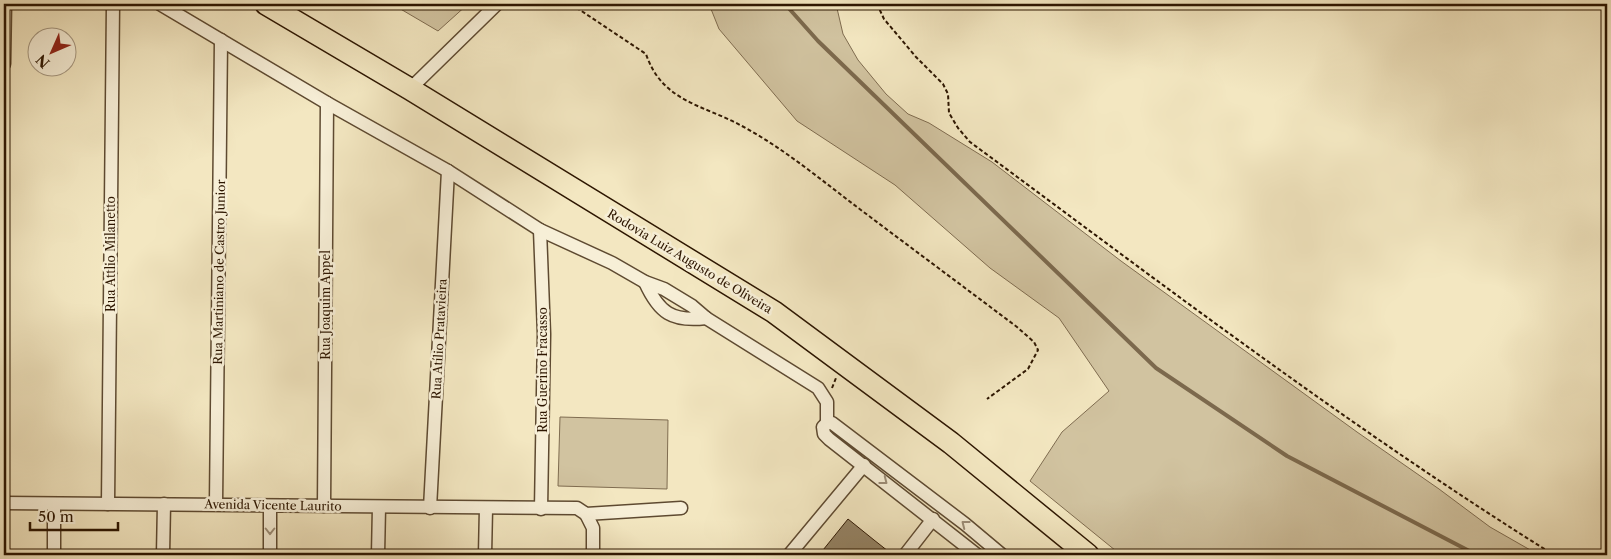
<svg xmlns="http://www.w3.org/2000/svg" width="1611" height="559" font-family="'Libre Caslon Text',serif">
	<rect width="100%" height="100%" fill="#f3e7c1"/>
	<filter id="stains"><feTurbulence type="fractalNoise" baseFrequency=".004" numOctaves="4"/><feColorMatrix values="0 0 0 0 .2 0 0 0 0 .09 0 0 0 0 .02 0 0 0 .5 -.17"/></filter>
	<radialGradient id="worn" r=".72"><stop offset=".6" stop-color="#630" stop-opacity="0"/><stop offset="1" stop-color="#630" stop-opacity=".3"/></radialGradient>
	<g fill="#d1c3a0" stroke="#7f6c50">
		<path d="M392 4H468L438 31Z"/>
		<path d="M709 4H836L843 34 858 60 886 94 908 114 929 123 992 162 1121 261 1357 432 1439 489 1490 527 1539 555H1121L1030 481 1062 432 1109 391 1059 318 990 268 895 185 797 121 719 29Z"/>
		<path d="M560 417 668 420 667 489 558 486Z"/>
	</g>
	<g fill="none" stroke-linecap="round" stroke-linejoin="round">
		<path stroke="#7c694d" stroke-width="4" d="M785 4 818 41 1156 368 1287 456 1477 555"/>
	</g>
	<path fill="#948365" stroke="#2d1601" d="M848 519 874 540 893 555H819Z"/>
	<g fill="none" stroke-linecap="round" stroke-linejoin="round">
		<defs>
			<g id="minor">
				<path d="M160 4 327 103 448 171 540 230 612 263 645 282 664 289 692 306 706 318 818 388 827 402V423"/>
				<path d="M4 64 5 4"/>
				<path d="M410 89 497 4"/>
				<path d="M540 230 544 334 541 509"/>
				<path d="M645 282C659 313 672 322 706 318"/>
				<path d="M4 503 577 508 586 514 681 508"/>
				<path d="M108 504 113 4"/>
				<path d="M216 504 221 40"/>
				<path d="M324 506 327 103"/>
				<path d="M430 508 448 171"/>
				<path d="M586 514 593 528V555"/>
				<path d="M54 555V504"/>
				<path d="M163 555 164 504"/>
				<path d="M270 555V506"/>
				<path d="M378 555 379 507"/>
				<path d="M485 555 486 508"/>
				<path d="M789 555 864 465"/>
				<path d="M905 555 933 519"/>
				<path d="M977 555 829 439 824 434 823 427 827 423H832L965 524 1002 555"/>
			</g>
			<path id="trunk" d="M266 4 410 89 774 312 951 443 1088 555"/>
		</defs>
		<use href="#minor" stroke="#5e4a31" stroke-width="15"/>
		<use href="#trunk" stroke="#2d1601" stroke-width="24"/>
		<g stroke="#2d1601" stroke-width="2" stroke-dasharray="4 2.5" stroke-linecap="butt">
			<path d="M571 4 646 54C662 102 704 105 742 126 783 148 820 179 857 207 910 247 964 287 1017 327L1034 342 1038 350 1028 369 987 399"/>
			<path d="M877 4 884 19 916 57 943 84 948 94 949 113 958 128 970 142C1162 284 1352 429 1554 555"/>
			<path d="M832 388 836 378"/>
		</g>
		<use href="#minor" stroke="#f7efd7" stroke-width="12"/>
		<use href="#trunk" stroke="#f3e7c1" stroke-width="21"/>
	</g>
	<defs><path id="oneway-chevron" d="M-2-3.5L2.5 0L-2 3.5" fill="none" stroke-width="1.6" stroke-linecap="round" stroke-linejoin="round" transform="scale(1.25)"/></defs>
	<g stroke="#9c8d77">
		<use href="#oneway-chevron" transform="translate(884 481) rotate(38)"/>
		<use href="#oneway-chevron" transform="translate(965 524) rotate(-142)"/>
		<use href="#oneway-chevron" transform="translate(270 531) rotate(90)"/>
	</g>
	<g text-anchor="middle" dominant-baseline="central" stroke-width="5" stroke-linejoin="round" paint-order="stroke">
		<g font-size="12" fill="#2d1601" stroke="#f7efd7">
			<text transform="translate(110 254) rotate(-90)">Rua Attlio Milanetto</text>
			<text transform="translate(690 261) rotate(31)">Rodovia Luiz Augusto de Oliveira</text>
			<text transform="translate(219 272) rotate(-89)">Rua Martiniano de Castro Junior</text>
			<text transform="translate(325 305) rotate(-90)">Rua Joaquim Appel</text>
			<text transform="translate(439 339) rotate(-87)">Rua Atílio Pratavieira</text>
			<text transform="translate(542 370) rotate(-90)">Rua Guerino Fracasso</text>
			<text transform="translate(273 505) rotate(1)">Avenida Vicente Laurito</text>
		</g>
	</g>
	<rect width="1611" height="559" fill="none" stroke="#f3e7c1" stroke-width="20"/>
	<rect x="5" y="5" width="1601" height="549" fill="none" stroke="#2d1601" stroke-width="2.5"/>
	<rect x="10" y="10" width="1591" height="539" fill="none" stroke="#2d1601"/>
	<g transform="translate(52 52) rotate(225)"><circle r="24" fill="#f7efd7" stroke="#a69881"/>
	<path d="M0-4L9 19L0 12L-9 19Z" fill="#8f2418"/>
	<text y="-8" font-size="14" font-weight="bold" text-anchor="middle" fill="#2d1601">N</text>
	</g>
	<path d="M30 522v8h88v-8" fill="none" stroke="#2d1601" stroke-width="2.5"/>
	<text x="38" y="522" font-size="15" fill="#2d1601" stroke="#f7efd7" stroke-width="4" paint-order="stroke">50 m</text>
	<rect width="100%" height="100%" filter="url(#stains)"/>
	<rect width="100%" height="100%" fill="url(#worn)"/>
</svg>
